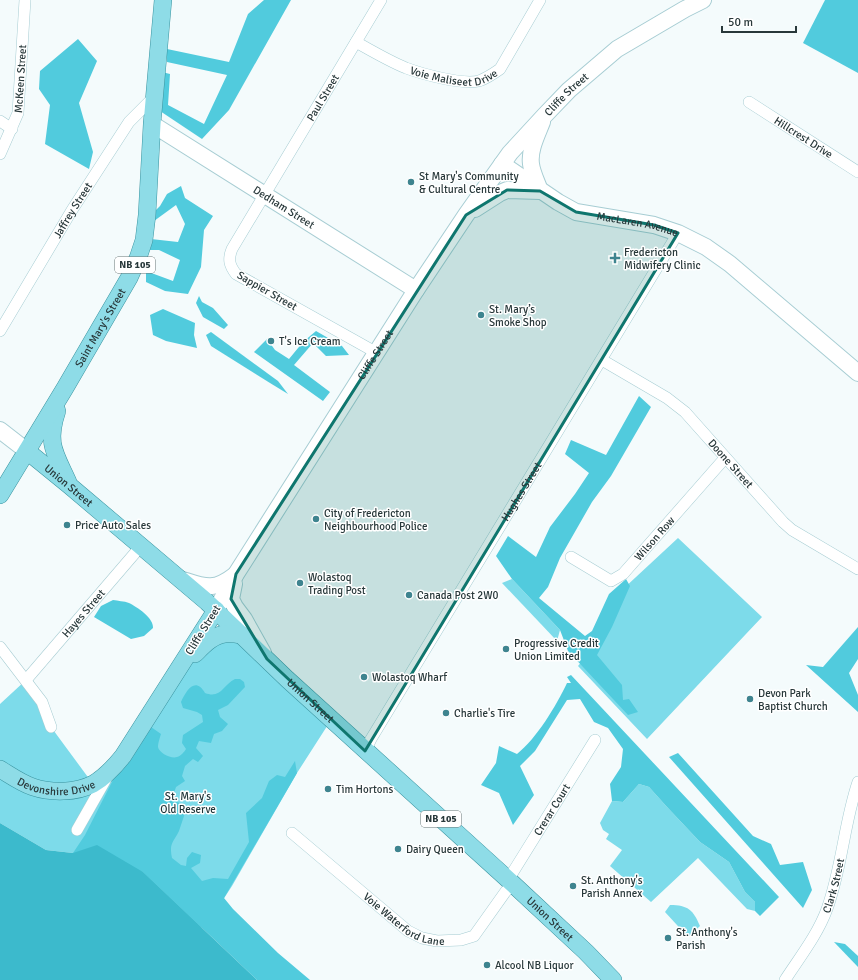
<svg xmlns="http://www.w3.org/2000/svg" width="858" height="980" font-family="Signika,sans-serif">
	<rect width="100%" height="100%" fill="#f4fbfc"/>
	<g fill="#7ddbea">
		<path d="M678 538 762 617 647 739 578 666 594 647 622 590Z"/>
		<path d="M512 579 560 630 557 641 502 583Z"/>
		<path d="M242 635 331 720 297 773 232 886 204 929 73 853 46 850 0 823V704L26 680 51 727 93 784 206 643Z"/>
		<path d="M639 784 649 787 667 807 700 842 729 862 745 892 755 902V911L747 909 698 858 651 902 610 866 622 850 606 839 609 834 603 830 600 823 612 801 623 802Z"/>
		<path d="M670 905C688 905 693 910 700 926L688 937 665 912Z"/>
	</g>
	<g fill="#51cbdd">
		<path d="M264 0H291L229 110 202 139 160 111 162 72 170 74 168 105 204 124 227 75 167 62V49L229 62 248 14Z"/>
		<path d="M825 0H858V73L803 43Z"/>
		<path d="M78 39 97 61 79 103 93 152 89 169 45 144 50 105 39 89 40 71Z"/>
		<path d="M181 186 185 198 213 216 204 230 201 267 188 294 165 291 146 282V271L173 281 180 260 159 250H150L151 239 178 242 185 224 176 205 154 221 156 210 160 206 167 194Z"/>
		<path d="M199 296 202 302 213 308 228 325 224 329 203 317 196 303Z"/>
		<path d="M163 309 195 323 194 335 197 348 166 341 153 335 150 315Z"/>
		<path d="M316 331 342 346 349 355 326 356 313 343 294 365 330 392 323 401 254 352 267 339 275 350 289 359 303 342Z"/>
		<path d="M211 332 278 381 288 394 270 383 211 346 206 335Z"/>
		<path d="M639 396 651 407 611 476 592 502 560 558 548 587 539 598 585 636 592 631 609 594 626 579 630 586 612 627 597 655 622 685 623 700 629 699 638 712 628 715 568 651 560 630 512 579 496 556 508 536 536 557 550 527 575 494 589 473 565 454 571 440 606 455Z"/>
		<path d="M113 600C118 601 124 601 129 603 137 607 154 618 153 628L144 636 131 639 94 617 101 606Z"/>
		<path d="M858 627V659L849 673 858 695V712L806 665 823 667Z"/>
		<path d="M571 675 779 897 760 916 755 911V902L745 892 729 862 700 842 667 807 649 787 639 784 623 802 612 801 610 784 621 767 623 749 608 728 594 722 580 699 567 700 535 751 520 766 534 795 513 825 499 793 481 785 496 763 499 746 517 754C537 738 556 706 567 683H571L567 677Z"/>
		<path d="M235 679H240L244 682 245 687 228 705 218 710 220 717 228 724 222 731 214 734 211 743 199 741 196 748 203 756 198 762 193 759 185 766 182 776 185 781 176 787 172 799 181 804 185 813C183 819 181 825 179 831 173 843 169 843 172 858L181 865 186 866 187 858 192 852 201 855 200 863 191 868 202 881 213 878 228 879 249 842 246 813 262 798 269 781 277 775 285 777 295 761 297 773 224 898 233 909 278 953 310 980H257L143 872 73 853 85 835 113 780 151 727 161 734C160 737 158 743 158 747 159 753 171 759 177 757 181 756 184 752 186 749L182 743 183 735 203 722 202 715 197 712 183 708 181 702C186 691 195 676 205 693 221 699 223 685 235 679Z"/>
		<path d="M678 753 753 836 771 844 780 865 803 862 812 890 803 908 669 757Z"/>
		<path d="M834 942 845 944 858 956V967Z"/>
	</g>
	<path fill="#3cbacc" d="M0 823 46 850 73 853 97 845 143 872 257 980H0Z"/>
	<g fill="none" stroke-linecap="round" stroke-linejoin="round">
		<defs>
			<g id="street">
				<path id="s1" d="M356 42C372 51 389 61 406 68 422 74 462 85 479 81 487 78 493 74 500 69L540 0"/>
				<path id="s2" d="M749 102 858 172"/>
				<path d="M0 121 12 129"/>
				<path id="s3" d="M0 154 18 113 25 0"/>
				<path id="s4" d="M0 331 72 210 129 122 155 96"/>
				<path id="s5" d="M377 353 236 274C229 265 228 259 232 249L381 0"/>
				<path id="s6" d="M602 360 667 398 685 412 783 522 792 530 858 569"/>
				<path id="s7" d="M571 557 611 581 623 574 725 458"/>
				<path d="M0 647 42 702 51 727"/>
				<path id="s8" d="M26 680 141 546"/>
				<path id="s9" d="M365 751 371 739 414 668 678 233"/>
				<path d="M77 830 106 779"/>
				<path id="s10" d="M292 833 408 931 422 938 437 941 461 940 474 936 506 891 513 884"/>
				<path id="s11" d="M508 880 595 740"/>
				<path id="s12" d="M785 980C800 957 818 934 827 909 842 868 844 823 858 782"/>
			</g>
			<g id="secondary">
				<path id="s13" d="M152 124 416 290"/>
				<path id="s14" d="M502 164 558 202 576 212 654 225 678 233 706 247 730 264 858 373"/>
				<path d="M475 209 500 193 507 190 540 191C537 182 532 173 531 164 529 150 537 135 542 122"/>
				<path d="M0 430 27 451"/>
				<path d="M180 579C205 587 213 592 235 575"/>
				<path d="M234 584 231 599 235 607 244 619 263 653"/>
				<path id="s15" d="M216 610 236 574 416 290 466 215 510 153 545 115 569 90 617 49 685 9 703 0"/>
			</g>
			<g id="primary">
				<path d="M57 411C46 444 55 453 68 482"/>
				<path id="s16" d="M27 451 70 486 207 602 287 679 513 884 586 952 613 980"/>
				<path id="s17" d="M0 495 65 388 129 278 138 258 144 240 147 215 152 124 163 0"/>
				<path d="M195 654C203 646 213 635 225 634 230 633 236 634 242 635"/>
				<path id="s18" d="M0 769C10 775 21 783 33 787 51 793 76 793 93 784 105 777 115 766 123 756L216 610"/>
			</g>
		</defs>
		<use href="#street" stroke="#a7cdd3" stroke-width="12"/>
		<use href="#secondary" stroke="#a7cdd3" stroke-width="18"/>
		<use href="#primary" stroke="#3a94a0" stroke-width="18"/>
		<use href="#street" stroke="#fff" stroke-width="11"/>
		<use href="#secondary" stroke="#fff" stroke-width="16"/>
		<use href="#primary" stroke="#8edce7" stroke-width="17"/>
	</g>
	<path fill="#0f766e" fill-opacity="0.2" stroke="#0f766e" stroke-width="3" stroke-linejoin="round" d="M507 190 540 191 576 212 654 225 678 233 365 751 267 659 231 599 236 574 466 215Z"/>
	<g fill="#3e848f" stroke="#fff" stroke-width="1.5">
		<circle cx="411" cy="182" r="4"/>
		<path d="M613 252h4v4h4v4h-4v4h-4v-4h-4v-4h4z"/>
		<circle cx="481" cy="315" r="4"/>
		<circle cx="271" cy="341" r="4"/>
		<circle cx="316" cy="519" r="4"/>
		<circle cx="67" cy="525" r="4"/>
		<circle cx="300" cy="583" r="4"/>
		<circle cx="409" cy="595" r="4"/>
		<circle cx="506" cy="649" r="4"/>
		<circle cx="364" cy="677" r="4"/>
		<circle cx="750" cy="699" r="4"/>
		<circle cx="446" cy="713" r="4"/>
		<circle cx="328" cy="789" r="4"/>
		<circle cx="398" cy="849" r="4"/>
		<circle cx="573" cy="886" r="4"/>
		<circle cx="668" cy="938" r="4"/>
		<circle cx="487" cy="965" r="4"/>
	</g>
	<g text-anchor="middle" dominant-baseline="central" stroke-width="3" stroke-linejoin="round" paint-order="stroke">
		<g fill="#fff" stroke="#687475" stroke-width="1">
			<rect x="115" y="257" width="40" height="16" rx="3"/>
			<rect x="421" y="811" width="40" height="16" rx="3"/>
		</g>
		<g font-size="10" font-weight="bold" fill="#28383a">
			<text x="135" y="265">NB 105</text>
			<text x="441" y="819">NB 105</text>
		</g>
		<g font-size="11" fill="#28383a" stroke="#fff">
			<text stroke="none"><textPath href="#s1" startOffset="106">Voie Maliseet Drive</textPath></text>
			<text stroke="none"><textPath href="#s3" startOffset="79">McKeen Street</textPath></text>
			<text stroke="none"><textPath href="#s15" startOffset="625">Cliffe Street</textPath></text>
			<text stroke="none"><textPath href="#s5" startOffset="365">Paul Street</textPath></text>
			<text stroke="none"><textPath href="#s2" startOffset="65">Hillcrest Drive</textPath></text>
			<text stroke="none"><textPath href="#s13" startOffset="156">Dedham Street</textPath></text>
			<text stroke="none"><textPath href="#s4" startOffset="141">Jaffrey Street</textPath></text>
			<text stroke="none"><textPath href="#s14" startOffset="151">MacLaren Avenue</textPath></text>
			<text transform="translate(267 291) rotate(30)">Sappier Street</text>
			<text stroke="none"><textPath href="#s17" startOffset="195">Saint Mary's Street</textPath></text>
			<text stroke="none"><textPath href="#s15" startOffset="301">Cliffe Street</textPath></text>
			<text stroke="none"><textPath href="#s6" startOffset="167">Doone Street</textPath></text>
			<text stroke="none"><textPath href="#s16" startOffset="54">Union Street</textPath></text>
			<text stroke="none"><textPath href="#s9" startOffset="303">Hughes Street</textPath></text>
			<text stroke="none"><textPath href="#s7" startOffset="108">Wilson Row</textPath></text>
			<text stroke="none"><textPath href="#s8" startOffset="88">Hayes Street</textPath></text>
			<text transform="translate(203 630) rotate(-58)">Cliffe Street</text>
			<text stroke="none"><textPath href="#s16" startOffset="378">Union Street</textPath></text>
			<text stroke="none"><textPath href="#s18" startOffset="61">Devonshire Drive</textPath></text>
			<text stroke="none"><textPath href="#s11" startOffset="83">Crerar Court</textPath></text>
			<text stroke="none"><textPath href="#s12" startOffset="107">Clark Street</textPath></text>
			<text stroke="none"><textPath href="#s10" startOffset="143">Voie Waterford Lane</textPath></text>
			<text stroke="none"><textPath href="#s16" startOffset="702">Union Street</textPath></text>
		</g>
		<g font-size="11" fill="#28383a" stroke="#fff" text-anchor="start">
			<text x="419" y="176">St Mary's Community<tspan x="419" dy="13">&amp; Cultural Centre</tspan></text>
			<text x="624" y="252">Fredericton<tspan x="624" dy="13">Midwifery Clinic</tspan></text>
			<text x="489" y="309">St. Mary’s<tspan x="489" dy="13">Smoke Shop</tspan></text>
			<text x="279" y="341">T's Ice Cream</text>
			<text x="324" y="513">City of Fredericton<tspan x="324" dy="13">Neighbourhood Police</tspan></text>
			<text x="75" y="525">Price Auto Sales</text>
			<text x="308" y="577">Wolastoq<tspan x="308" dy="13">Trading Post</tspan></text>
			<text x="417" y="595">Canada Post 2W0</text>
			<text x="514" y="643">Progressive Credit<tspan x="514" dy="13">Union Limited</tspan></text>
			<text x="372" y="677">Wolastoq Wharf</text>
			<text x="758" y="693">Devon Park<tspan x="758" dy="13">Baptist Church</tspan></text>
			<text x="454" y="713">Charlie's Tire</text>
			<text x="336" y="789">Tim Hortons</text>
			<text x="406" y="849">Dairy Queen</text>
			<text x="581" y="880">St. Anthony's<tspan x="581" dy="13">Parish Annex</tspan></text>
			<text x="676" y="932">St. Anthony's<tspan x="676" dy="13">Parish</tspan></text>
			<text x="495" y="965">Alcool NB Liquor</text>
		</g>
		<g font-size="11" fill="#1f3438" stroke="#fff">
			<text x="188" y="796">St. Mary's<tspan x="188" dy="13">Old Reserve</tspan></text>
		</g>
	</g>
	<path d="M722 26v6h74v-6" fill="none" stroke="#28383a" stroke-width="2"/>
	<text x="728" y="26" font-size="12" fill="#28383a" stroke="#ffffff" stroke-width="3" paint-order="stroke">50 m</text>
</svg>
